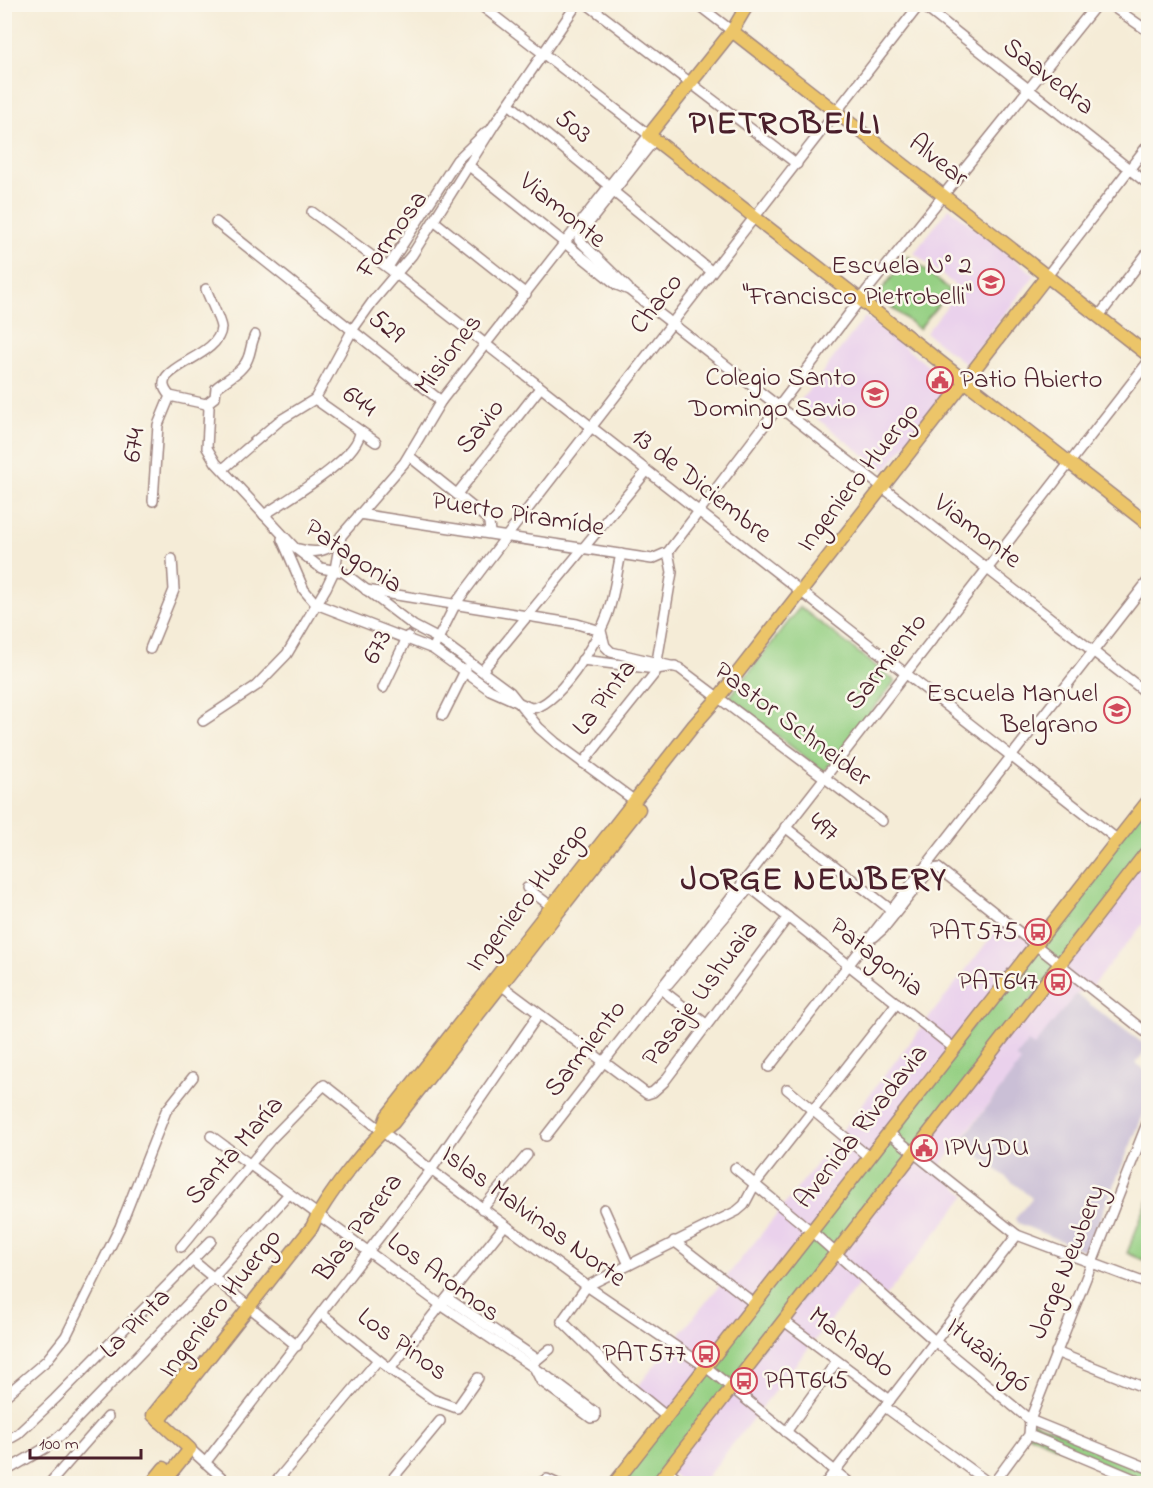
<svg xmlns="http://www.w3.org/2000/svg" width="1153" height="1488" font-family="'Indie Flower',sans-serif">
	<rect width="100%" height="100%" fill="#fbf7ec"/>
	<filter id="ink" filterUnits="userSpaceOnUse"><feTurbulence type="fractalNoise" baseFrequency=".0167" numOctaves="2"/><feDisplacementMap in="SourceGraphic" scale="12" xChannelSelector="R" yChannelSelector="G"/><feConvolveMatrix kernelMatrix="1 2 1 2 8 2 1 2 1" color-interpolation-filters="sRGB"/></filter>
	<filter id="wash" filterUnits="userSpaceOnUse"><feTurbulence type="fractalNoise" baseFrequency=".008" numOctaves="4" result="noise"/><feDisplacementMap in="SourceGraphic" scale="24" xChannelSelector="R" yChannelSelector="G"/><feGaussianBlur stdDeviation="1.35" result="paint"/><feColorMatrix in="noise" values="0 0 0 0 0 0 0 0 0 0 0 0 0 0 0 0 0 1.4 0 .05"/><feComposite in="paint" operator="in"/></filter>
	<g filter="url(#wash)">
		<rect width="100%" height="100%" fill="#f5ecd7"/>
		<g fill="#ead1ec">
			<path d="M949 208 1035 275 966 364 926 333 960 289 914 253Z"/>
			<path d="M865 317 952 384 885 471 798 404Z"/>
			<path d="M1148 850V918L1091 987 1076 994 936 1171 966 1195 885 1297 863 1279 702 1483H684L667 1470V1417L634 1391 783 1207 1005 919 1062 963Z"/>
		</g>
		<path fill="#cabfd6" d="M1076 994 1148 1047 1136 1063 1148 1073V1103L1088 1247 1083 1250 1018 1223 1015 1219 1032 1198 977 1154 978 1151 965 1142 968 1139 965 1136 1021 1062 1016 1057 1028 1042 1034 1046Z"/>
		<g fill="#96d084" stroke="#707858" stroke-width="1.5">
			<path d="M908 256 950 290 919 329 877 296Z"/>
			<path d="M800 607 895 681 824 772 729 698Z"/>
			<path d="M1148 801V850L657 1483 614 1484Z"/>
			<path d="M1148 1200V1262L1127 1253Z"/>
			<path d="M1030 1420 1148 1468V1483L1029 1435Z"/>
		</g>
	</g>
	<g filter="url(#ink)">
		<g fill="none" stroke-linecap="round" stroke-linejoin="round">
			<defs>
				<g id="minor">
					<path d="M587 4 797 164"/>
					<path d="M697 4 732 31"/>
					<path d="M921 4 1148 184"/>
					<path d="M1109 4 1148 31"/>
					<path d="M509 104 608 185"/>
					<path d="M468 165 617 285 629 290 1148 694"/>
					<path d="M614 192 711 271"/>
					<path d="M312 212 395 273 1118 840"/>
					<path d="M434 221 526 294"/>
					<path d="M216 222 441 401"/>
					<path d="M388 267 457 160 486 132"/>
					<path d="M1047 276 1148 145"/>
					<path d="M628 288 579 240 580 234 655 139"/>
					<path d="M206 289C209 298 221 321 221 328 219 360 142 367 170 396L206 404 209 408 207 448 216 463 295 548 321 568 343 572 414 626 437 638 510 692 539 728 555 742 635 801"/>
					<path d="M1099 316 1148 252"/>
					<path d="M315 399 376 442"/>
					<path d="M206 404 215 397 216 388C226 379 243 372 248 358 251 351 251 343 255 335"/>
					<path d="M409 456 485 517 489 522 490 533"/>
					<path d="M223 469 279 421 315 399 353 329 373 301 412 255 494 125 577 4"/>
					<path d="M457 494 540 388"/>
					<path d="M153 501 158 425 170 396"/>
					<path d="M359 514 652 559 668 552 868 289 1097 4"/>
					<path d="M264 515C286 500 360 458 360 431"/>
					<path d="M282 539 304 590 316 604 433 649 490 690 531 708C557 708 597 641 606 618 614 599 616 575 621 554"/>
					<path d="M299 549C317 554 326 552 339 539"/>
					<path d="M366 590 577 624 601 631 605 646 611 652 679 668 882 821"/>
					<path d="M150 649 174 590 172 559"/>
					<path d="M433 649 456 603 506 537 920 4"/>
					<path d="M582 660 656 669 675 666"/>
					<path d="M482 671 646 472"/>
					<path d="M383 688 408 636"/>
					<path d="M443 715 466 669"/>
					<path d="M203 721 256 686 287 654 326 588 335 569 341 536 404 463 441 401 649 135 479 4"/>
					<path d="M583 763 655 673 672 572 668 552"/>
					<path d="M785 827 890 909"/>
					<path d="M742 881 955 1049"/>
					<path d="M527 888 552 907"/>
					<path d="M874 937 883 929 930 870 938 868 1148 1034"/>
					<path d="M668 984 750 887"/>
					<path d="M502 986 647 1094 653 1092 664 1082 788 917"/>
					<path d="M662 990 706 1024"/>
					<path d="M769 1067 1148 581"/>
					<path d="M787 1089 870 1158"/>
					<path d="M889 1133 1017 1235 1148 1284"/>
					<path d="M211 1136 441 1305 548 1377 595 1412V1417"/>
					<path d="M546 1136 1148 362"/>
					<path d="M735 1168 811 1231 936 1342 1030 1420 1148 1468"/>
					<path d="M482 1209 527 1155"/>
					<path d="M604 1209 629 1265"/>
					<path d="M674 1241 755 1304"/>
					<path d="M181 1247 272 1138 324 1085 431 1170 587 1286 706 1367 851 1484"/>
					<path d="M192 1260 297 1346"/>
					<path d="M447 1298 537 1359"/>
					<path d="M322 1314 390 1369 432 1399 457 1408 478 1378"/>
					<path d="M784 1321 890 1400"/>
					<path d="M1056 1352 1148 1389"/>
					<path d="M533 1363 550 1349"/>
					<path d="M390 1369 505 1225"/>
					<path d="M535 1369 541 1381 591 1418 595 1417"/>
					<path d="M4 1397 46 1361 66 1336 120 1227 166 1111 193 1077"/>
					<path d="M885 1407 990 1484"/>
					<path d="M667 1417 622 1380 562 1321 587 1286 737 1211 744 1205 755 1184 897 1003"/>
					<path d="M786 1432 837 1361"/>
					<path d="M1029 1435 1146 1484"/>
					<path d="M4 1442 18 1434 55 1399 211 1241"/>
					<path d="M190 1449 229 1484"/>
					<path d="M205 1463 431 1170 539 1014"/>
					<path d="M667 1470 684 1484"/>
					<path d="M4 1472 47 1447 62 1434 213 1278 289 1194"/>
					<path d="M49 1484 108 1417"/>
					<path d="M274 1484 378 1360"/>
					<path d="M388 1484 440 1421"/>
					<path d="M538 1484 547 1479 558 1484"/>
					<path d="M825 1484 1017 1235"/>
					<path d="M993 1484 1029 1435 1030 1420 1148 1121"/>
				</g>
				<g id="major">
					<path d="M748 4 732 31 649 135 1148 524"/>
					<path d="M732 31 1148 355"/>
					<path d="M381 1132 387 1116 694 725 718 698 1047 276"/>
					<path d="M159 1421 312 1227C324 1199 369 1141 393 1123L639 809"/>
					<path d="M151 1484 164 1468"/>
					<path d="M162 1484 190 1449 153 1415 188 1371"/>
					<path d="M614 1484 1148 801"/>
					<path d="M657 1484 1148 850"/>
				</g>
			</defs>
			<use href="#minor" stroke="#a08681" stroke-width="12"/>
			<use href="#major" stroke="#a08681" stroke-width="15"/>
			<use href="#minor" stroke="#fff" stroke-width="9"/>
			<use href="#major" stroke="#ecc569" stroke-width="12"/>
		</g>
	</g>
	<defs>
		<symbol id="school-ring" viewBox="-11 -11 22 22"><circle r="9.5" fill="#fbf7ec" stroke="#d1495b" stroke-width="1.5"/><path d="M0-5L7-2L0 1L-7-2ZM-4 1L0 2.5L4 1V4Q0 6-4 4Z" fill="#d1495b"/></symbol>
		<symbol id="civic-ring" viewBox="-11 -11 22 22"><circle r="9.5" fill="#fbf7ec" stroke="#d1495b" stroke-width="1.5"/><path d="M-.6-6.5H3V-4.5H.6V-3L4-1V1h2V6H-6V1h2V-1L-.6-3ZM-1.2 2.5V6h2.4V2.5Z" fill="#d1495b"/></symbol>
		<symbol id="bus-ring" viewBox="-11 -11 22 22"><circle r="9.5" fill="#fbf7ec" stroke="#d1495b" stroke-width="1.5"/><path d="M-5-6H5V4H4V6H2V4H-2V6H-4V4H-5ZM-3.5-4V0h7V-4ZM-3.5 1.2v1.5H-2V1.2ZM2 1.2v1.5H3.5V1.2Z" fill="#d1495b"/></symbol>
	</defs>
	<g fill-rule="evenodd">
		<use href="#school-ring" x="976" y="267" width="30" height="30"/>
		<use href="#civic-ring" x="925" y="365" width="30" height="30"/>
		<use href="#school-ring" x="860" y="379" width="30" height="30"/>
		<use href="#school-ring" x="1102" y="695" width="30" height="30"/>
		<use href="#bus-ring" x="1023" y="917" width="30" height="30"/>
		<use href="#bus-ring" x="1043" y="967" width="30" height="30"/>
		<use href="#civic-ring" x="909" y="1133" width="30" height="30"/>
		<use href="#bus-ring" x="691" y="1339" width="30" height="30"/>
		<use href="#bus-ring" x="729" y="1366" width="30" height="30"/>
	</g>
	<g text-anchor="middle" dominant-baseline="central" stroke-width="5" stroke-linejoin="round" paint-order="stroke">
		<g font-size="27" fill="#4a1f2b" stroke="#fbf7ec">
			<text transform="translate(1048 77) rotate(38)">Saavedra</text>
			<text transform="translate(573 127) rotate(39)">503</text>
			<text transform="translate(938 161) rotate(38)">Alvear</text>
			<text transform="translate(562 211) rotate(39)">Viamonte</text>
			<text transform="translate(393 235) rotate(-54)">Formosa</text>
			<text transform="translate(657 304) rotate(-52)">Chaco</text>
			<text transform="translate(386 327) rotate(39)">529</text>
			<text transform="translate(449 355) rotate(-53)">Misiones</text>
			<text transform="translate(359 402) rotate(35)">644</text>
			<text transform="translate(481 427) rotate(-52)">Savio</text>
			<text transform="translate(135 445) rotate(-83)">674</text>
			<text transform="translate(859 478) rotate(-52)">Ingeniero Huergo</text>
			<text transform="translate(701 486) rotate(38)">13 de Diciembre</text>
			<text transform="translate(518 515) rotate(9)">Puerto Piramíde</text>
			<text transform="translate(977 532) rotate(38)">Viamonte</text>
			<text transform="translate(353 557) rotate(34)">Patagonia</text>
			<text transform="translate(378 647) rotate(-64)">673</text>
			<text transform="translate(887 662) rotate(-52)">Sarmiento</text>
			<text transform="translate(605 698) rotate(-53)">La Pinta</text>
			<text transform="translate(792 725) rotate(37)">Pastor Schneider</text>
			<text transform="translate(823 828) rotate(38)">497</text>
			<text transform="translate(528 898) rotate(-52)">Ingeniero Huergo</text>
			<text transform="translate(876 958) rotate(38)">Patagonia</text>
			<text transform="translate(701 994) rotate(-53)">Pasaje Ushuaia</text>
			<text transform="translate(586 1049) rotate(-52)">Sarmiento</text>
			<text transform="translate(862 1127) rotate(-52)">Avenida Rivadavia</text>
			<text transform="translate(235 1151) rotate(-49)">Santa María</text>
			<text transform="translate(533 1217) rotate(36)">Islas Malvinas Norte</text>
			<text transform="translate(359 1228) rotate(-53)">Blas Parera</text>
			<text transform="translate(1068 1262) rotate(-68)">Jorge Newbery</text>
			<text transform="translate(443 1278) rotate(36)">Los Aromos</text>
			<text transform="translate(221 1304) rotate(-52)">Ingeniero Huergo</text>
			<text transform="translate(136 1324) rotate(-45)">La Pinta</text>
			<text transform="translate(851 1343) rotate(37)">Machado</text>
			<text transform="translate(402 1345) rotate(36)">Los Pinos</text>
			<text transform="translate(988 1356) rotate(40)">Ituzaingó</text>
		</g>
		<g font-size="27" fill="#4a1f2b" stroke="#fbf7ec" text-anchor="end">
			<text x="972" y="266">Escuela N° 2<tspan x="972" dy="31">"Francisco Pietrobelli"</tspan></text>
			<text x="856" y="378">Colegio Santo<tspan x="856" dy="31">Domingo Savio</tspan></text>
			<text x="960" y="380" text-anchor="start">Patio Abierto</text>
			<text x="1098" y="694">Escuela Manuel<tspan x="1098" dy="31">Belgrano</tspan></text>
			<text x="1018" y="932">PAT575</text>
			<text x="1038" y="982">PAT647</text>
			<text x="944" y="1148" text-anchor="start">IPVyDU</text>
			<text x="686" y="1354">PAT577</text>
			<text x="764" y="1381" text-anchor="start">PAT645</text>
		</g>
		<g font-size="33" font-weight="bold" letter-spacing="1.5" fill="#4a1f2b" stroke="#fbf7ec">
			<text x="785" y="125">PIETROBELLI</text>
			<text x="814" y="881">JORGE NEWBERY</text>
		</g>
	</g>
	<rect width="1153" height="1488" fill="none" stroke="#fbf7ec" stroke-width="24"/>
	<path d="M30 1449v9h111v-9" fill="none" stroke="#4a1f2b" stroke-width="3"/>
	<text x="39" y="1449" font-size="18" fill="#4a1f2b" stroke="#fbf7ec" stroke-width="4.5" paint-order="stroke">100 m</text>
</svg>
